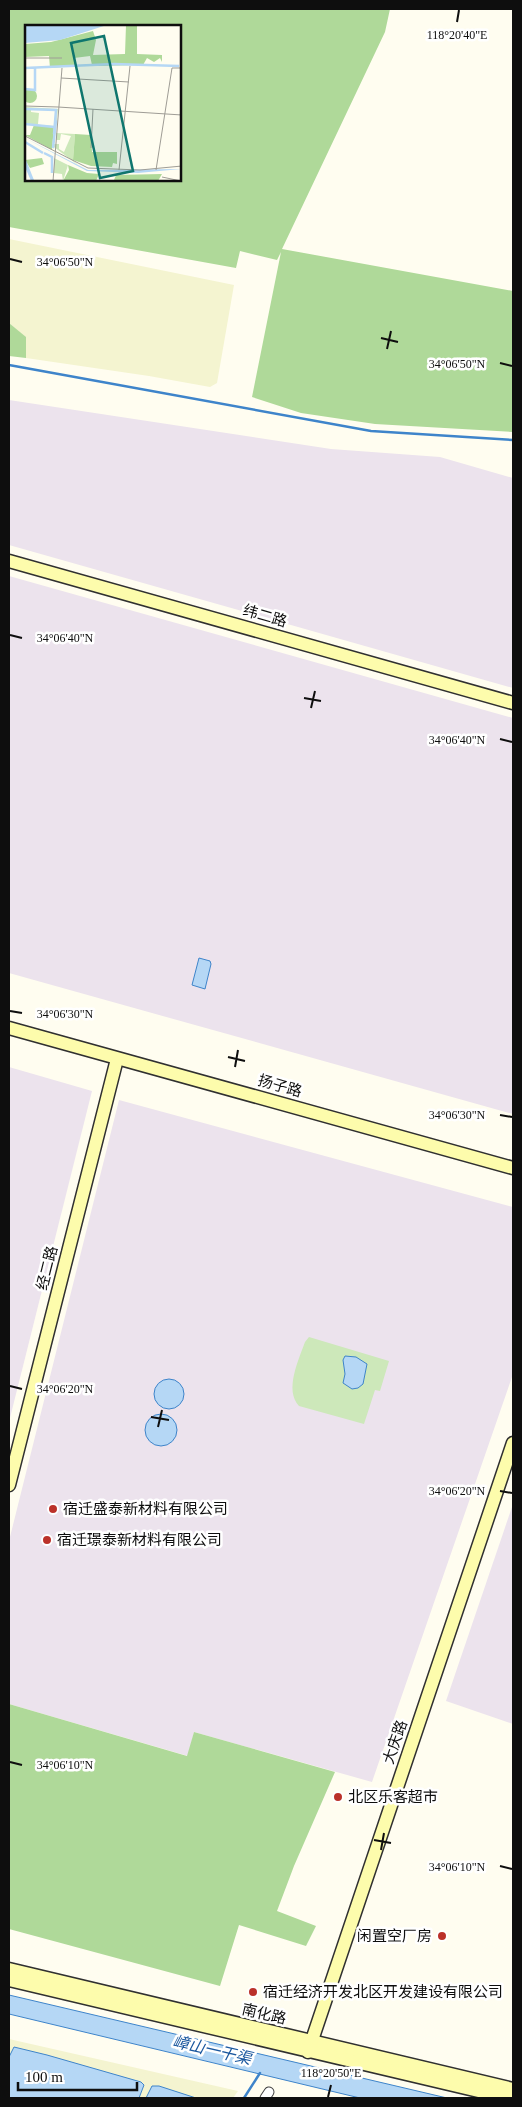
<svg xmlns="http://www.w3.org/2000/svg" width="522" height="2107" font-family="'Times New Roman','Noto Sans SC',serif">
	<rect width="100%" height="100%" fill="#fffdf0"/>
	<g fill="#ece3ed">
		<path d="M9 400 331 449 440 457 513 478V688L9 545Z"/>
		<path d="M9 576 513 718V1114L9 973Z"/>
		<path d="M9 1067 92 1091 9 1422Z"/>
		<path d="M119 1100 513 1207V1374L372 1782 194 1732 188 1756 9 1704V1541Z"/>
		<path d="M513 1504V1724L446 1701Z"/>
	</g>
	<g fill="#f4f4d0">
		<path d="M9 239 234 285 217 383 210 387 149 376 26 358 25 337 9 323Z"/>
		<path d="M9 2039 238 2091 233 2098H9Z"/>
	</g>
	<path fill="#cde8ba" d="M309 1337 389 1361 380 1391 375 1390 364 1424 299 1406C284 1390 299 1359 305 1342Z"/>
	<g fill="#afd999" fill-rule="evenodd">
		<path d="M9 9H390L385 32 282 249 513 291V432L375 424 301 413 252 397 281 252 277 260 240 251 236 268 9 227ZM26 26H180V180H26Z"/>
		<path d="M9 323 26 337V358L9 356Z"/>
		<path d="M9 1704 187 1756 194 1732 335 1772 294 1866 277 1911 316 1926 306 1946 239 1925 220 1986 9 1929Z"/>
	</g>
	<g fill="#b5d7f5" stroke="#3e84ca">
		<path d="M199 958 210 961 211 964 205 989 192 985Z"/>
		<path d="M345 1356 356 1357 367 1364 363 1384 358 1388 352 1389 343 1383 345 1374 343 1360Z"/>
		<circle cx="169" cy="1394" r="15"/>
		<circle cx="161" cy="1430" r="16"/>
		<path d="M9 1995 447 2098H360L9 2014Z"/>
		<path d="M14 2047 47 2055 141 2082 144 2085 139 2098H9V2057Z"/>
		<path d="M152 2086H159L196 2098H146Z"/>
	</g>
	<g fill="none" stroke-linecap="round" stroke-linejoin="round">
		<g stroke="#3e84ca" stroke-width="2.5">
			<path d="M9 365 371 431 513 440"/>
			<path d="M244 2098 260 2073"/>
		</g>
		<defs>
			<path id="street" d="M265 2098 269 2092"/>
			<g id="secondary">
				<path d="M9 561 513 703"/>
				<path d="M9 1028 513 1168"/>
				<path d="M9 1485 117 1059"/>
				<path d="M9 1969 513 2089"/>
				<path d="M9 1980 508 2098"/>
				<path d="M308 2052 513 1443"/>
			</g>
		</defs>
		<use href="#street" stroke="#414141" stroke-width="11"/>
		<use href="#secondary" stroke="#303030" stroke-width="15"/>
		<use href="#street" stroke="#fff" stroke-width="9"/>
		<use href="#secondary" stroke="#fdfcac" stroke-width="12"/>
	</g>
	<path fill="none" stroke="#0e0e0e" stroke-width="2" d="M457 22 459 10M10 259 22 262M381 338 398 342M387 349 391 331M500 363 512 366M10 635 22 638M304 698 321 701M311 708 315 691M500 739 512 742M10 1011 22 1013M228 1057 245 1061M235 1067 238 1050M500 1115 512 1117M10 1386 22 1389M151 1417 169 1420M158 1427 162 1410M500 1491 512 1493M10 1762 22 1765M374 1840 391 1843M381 1850 384 1833M500 1866 512 1869M328 2097 331 2085"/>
	<g fill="#bb3129" stroke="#fff" stroke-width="2">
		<circle cx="53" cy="1509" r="5"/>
		<circle cx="47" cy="1540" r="5"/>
		<circle cx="338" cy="1797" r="5"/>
		<circle cx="442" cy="1936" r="5"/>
		<circle cx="253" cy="1992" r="5"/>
	</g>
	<g text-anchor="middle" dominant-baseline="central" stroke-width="5" stroke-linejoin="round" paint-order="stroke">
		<g font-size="15" fill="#0e0e0e" stroke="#fff">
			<text transform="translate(265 616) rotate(16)">纬二路</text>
			<text transform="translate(280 1086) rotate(16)">扬子路</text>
			<text transform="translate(47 1268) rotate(-76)">经二路</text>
			<text transform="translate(395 1742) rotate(-71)">大庆路</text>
			<text transform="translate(264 2014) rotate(13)">南化路</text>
		</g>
		<g font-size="15" fill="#0e0e0e" stroke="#fff" text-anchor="start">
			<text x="63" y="1509">宿迁盛泰新材料有限公司</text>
			<text x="57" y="1540">宿迁璟泰新材料有限公司</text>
			<text x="348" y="1797">北区乐客超市</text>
			<text x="432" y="1936" text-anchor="end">闲置空厂房</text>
			<text x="263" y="1992">宿迁经济开发北区开发建设有限公司</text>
		</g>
		<g font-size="16" font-style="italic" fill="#1a579e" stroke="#fff">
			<text transform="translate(212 2050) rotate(13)">嶂山一干渠</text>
		</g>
	</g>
	<g transform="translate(25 25)">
		<rect width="156" height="156" fill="#fffdf0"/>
		<path d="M0 82 33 84 29 119H34V124L39 127 46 111 36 109 35 115H31V108L50 109 48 135 53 140 29 122 28 125 32 85 6 84V87L14 88 13 99H0ZM29 133 43 140 38 156 37 149 29 148Z" fill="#cde8ba"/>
		<path d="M101 0H112V29L137 30V37L135 33 129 37 122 33 118 40 71 41 67 40 65 31 49 33 52 41 25 43 24 31 0 32V19L26 17 68 6 71 15 68 30 100 29ZM-2 71a7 7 0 1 1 14 0a7 7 0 1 1-14 0ZM9 100 29 101 27 125 0 110H5ZM50 109 66 110 67 127H92V139L88 138 87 142 66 141 48 135ZM17 133 19 139 5 143 0 135ZM43 140 62 148 74 149 71 156H38L44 145ZM137 149 133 156 89 155 91 150Z" fill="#afd999"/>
		<path d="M0 0H82L35 15 0 18ZM0 113 63 145 156 144 113 148 62 146Z" fill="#b5d7f5"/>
		<path fill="none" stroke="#b5d7f5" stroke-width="2.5" d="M0 43 89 39 154 41M0 64 10 65V43M0 84 31 85 29 109M0 99 29 102M0 117 18 128M28 123 31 95M19 128 27 132V148M0 136 8 156M0 139 7 155"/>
		<path fill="none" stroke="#9f9d96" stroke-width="1" d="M0 33H37M36 53 104 57M0 81 33 82M33 82 157 90M0 111 63 143 115 145 157 141M66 123 68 84M94 145 105 41M131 145 147 43H157M137 152 156 156M28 156 37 43"/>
		<path fill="#0f766e" fill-opacity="0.15" stroke="#0f766e" stroke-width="2.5" d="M79 11 108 146 75 153 46 18Z"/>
		<rect width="156" height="156" fill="none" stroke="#0e0e0e" stroke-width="2.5"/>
	</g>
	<g font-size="12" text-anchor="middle" fill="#0e0e0e" stroke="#fff" stroke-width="5" stroke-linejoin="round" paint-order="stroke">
		<text x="457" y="39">118°20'40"E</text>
		<text x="65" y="266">34°06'50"N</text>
		<text x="457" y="368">34°06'50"N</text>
		<text x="65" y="642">34°06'40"N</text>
		<text x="457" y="744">34°06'40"N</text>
		<text x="65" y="1018">34°06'30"N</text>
		<text x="457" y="1119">34°06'30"N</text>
		<text x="65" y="1393">34°06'20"N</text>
		<text x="457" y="1495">34°06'20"N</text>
		<text x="65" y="1769">34°06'10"N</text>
		<text x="457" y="1871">34°06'10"N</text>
		<text x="331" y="2077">118°20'50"E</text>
	</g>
	<rect width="522" height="2107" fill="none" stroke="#0e0e0e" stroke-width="20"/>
	<path d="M18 2082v8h119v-8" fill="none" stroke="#0e0e0e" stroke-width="2.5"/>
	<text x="25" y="2082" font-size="15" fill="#0e0e0e" stroke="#ffffff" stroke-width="4" paint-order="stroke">100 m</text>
</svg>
